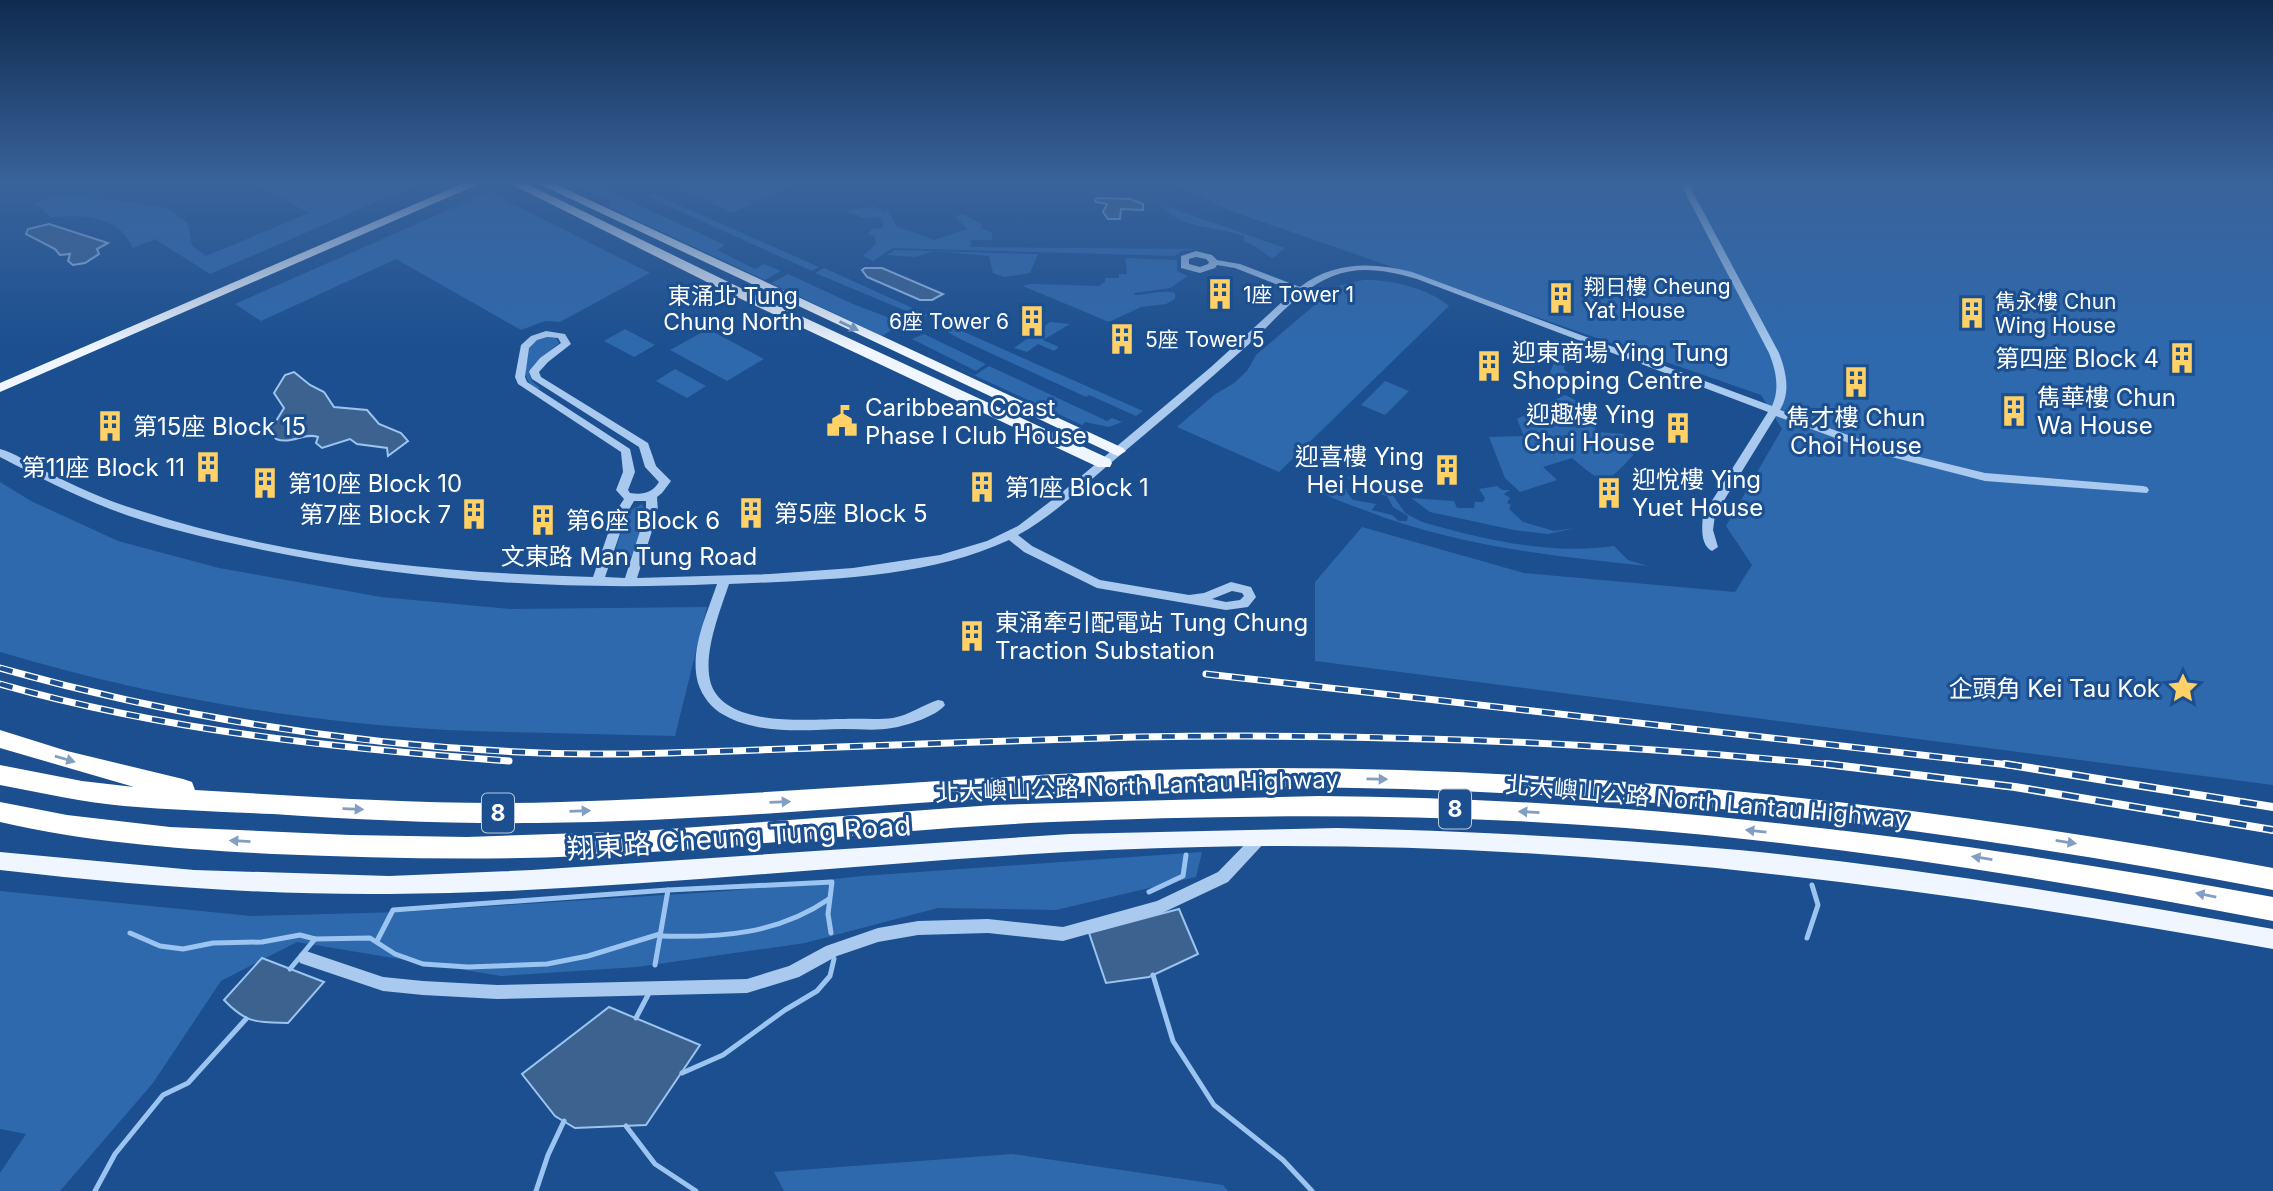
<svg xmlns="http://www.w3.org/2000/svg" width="2273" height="1191" font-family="Inter,'Noto Sans TC',sans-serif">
	<rect width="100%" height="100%" fill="#1b4f8f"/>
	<g fill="#2e69ad">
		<path d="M255 183H420L210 274 155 239 133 248C117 214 84 215 51 217L35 203 58 195 129 202 168 208 188 223 192 246 206 256 309 213Z"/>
		<path d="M572 183H591L725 245 717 250 755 269 764 264 781 271 765 280 619 212 609 205 611 201Z"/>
		<path d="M690 183H795L732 213 681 188Z"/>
		<path d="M1174 183H2273V785L1315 661V582L1362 527 1524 573 1735 592 1752 565 1726 526 1782 429 1761 395 1231 211Z"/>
		<path d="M489 192 650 273 560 322 545 321 521 330 396 259 261 321 235 304Z"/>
		<path d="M652 193 819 267 812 271 646 196Z"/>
		<path d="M1160 204 1285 248 1273 258C1262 254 1258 244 1244 242V236C1216 226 1180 230 1160 204Z"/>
		<path d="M874 206 876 209H881L883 212 889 211 896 226 934 240 968 229 955 217 963 214 983 225 980 227 992 233V240H971L970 247 1200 249 1182 251 1174 256 893 248 873 261 863 256 876 244 875 237 868 234 872 229 882 228 884 222 879 217 863 218 846 211Z"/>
		<path d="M895 250 1038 254 1030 273 1004 277 993 273 989 256 933 251 916 257 886 255Z"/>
		<path d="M1125 258 1177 260V271L1188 276 1170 288 1134 293 1135 295C1148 295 1163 289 1175 293V299L1166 304 1141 307 1109 322 1023 286 1031 284 1099 286 1105 282V278H1119V274H1127Z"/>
		<path d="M824 268 928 315 923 318 815 273Z"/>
		<path d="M788 274 853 304 908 325 901 324 882 336 771 283Z"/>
		<path d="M1363 280C1390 279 1428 288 1449 306L1279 472 1177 427 1214 395 1234 383 1247 371 1256 355 1331 291 1341 285Z"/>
		<path d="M937 320 1143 411 1136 416 1089 395 1086 397 960 339 932 323Z"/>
		<path d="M1050 322 1070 324 1043 340 1059 347 1054 351 1038 344 1027 352 1014 348Z"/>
		<path d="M625 329 655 345 634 357 604 341Z"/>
		<path d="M708 329 764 359 727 381 670 350Z"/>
		<path d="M924 334 986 364 976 371 912 339Z"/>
		<path d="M547 337 556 338 559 343 534 365 529 373 532 381 540 388 537 390C518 376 529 367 528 347L539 338Z"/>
		<path d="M1564 350 1572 353 1569 363 1563 368 1577 382 1565 387 1549 376 1558 351Z"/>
		<path d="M950 364 975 375 989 366 1107 421 1112 418 1122 422 1109 427 1085 422 1082 425Z"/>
		<path d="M675 369 706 386 687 398 656 381Z"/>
		<path d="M1385 381 1409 391 1385 415 1361 405Z"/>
		<path d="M1565 395 1589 407 1596 432 1623 434 1629 437 1634 454C1605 487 1604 485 1572 458L1543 467 1557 480 1520 492 1505 478 1489 437 1524 436 1517 419Z"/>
		<path d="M1346 476 1363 485 1392 494 1405 513 1422 522C1485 540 1550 555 1614 546L1628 560 1648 566C1551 556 1456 546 1364 510 1349 504 1327 498 1315 487L1329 478 1331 487 1338 490 1348 489 1346 491 1353 500 1376 504 1372 510 1392 515 1399 521H1407L1408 516 1393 507 1387 496 1353 486V482Z"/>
		<path d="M0 482 31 501 118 541 219 568 381 597 510 609 707 607 675 736C599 734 523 733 447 730 297 722 144 695 0 652Z"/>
		<path d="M1497 486 1502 490H1510L1504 494 1510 498 1507 503 1511 505 1509 509 1523 522 1554 531 1576 528 1548 534 1514 530 1430 512 1411 498 1454 501 1457 508H1474L1475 502H1483L1485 498 1479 489Z"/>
		<path d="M642 504 645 513 632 556 613 557 628 512Z"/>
		<path d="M1202 852 1196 877 1056 910 938 908 805 943 637 967 501 976 297 942 221 981 153 1083 60 1191H0V1173L26 1134 0 1129V891L251 916 401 912 727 891 862 876Z"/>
		<path d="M1012 1154 1223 1185 1228 1191H784L774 1172Z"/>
	</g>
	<g fill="#3c6290" stroke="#9cc4f0" stroke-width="2">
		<path d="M1098 198 1130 199 1143 204V210L1121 209 1120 219H1108L1103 212 1107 204 1096 202 1095 200Z"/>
		<path d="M49 224 108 243 97 249 99 254 85 263 73 265 68 261 70 254 60 255 55 249 26 234 28 229Z"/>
		<path d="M865 268H882L943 294 932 300H920L867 277 862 270Z"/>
		<path d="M294 372 310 385 324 392 334 407 367 410 379 424 401 433 408 441 388 456 387 448 357 444 350 439 322 448 316 443 318 437C304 432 291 445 276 439L270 431 284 408 274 393 285 375Z"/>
		<path d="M1179 909 1198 954 1149 977 1106 983 1089 933Z"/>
		<path d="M262 958 324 982 288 1023C256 1022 247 1024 224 1000Z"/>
		<path d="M609 1007 700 1045 646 1125 575 1128 555 1116 522 1074Z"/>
	</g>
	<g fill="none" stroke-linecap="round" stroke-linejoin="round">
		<g stroke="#9cc4f0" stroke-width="5">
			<path d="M1149 892 1183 876 1186 855"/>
			<path d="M130 933 160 946 183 949 213 943 262 942 300 935 315 939 370 938 395 954 423 964 468 967 547 964 588 956 660 934"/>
			<path d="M660 936C721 938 778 934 829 899"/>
			<path d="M1807 938 1818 905 1812 885"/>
			<path d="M377 941 393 910 668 890 832 882 828 914 831 933"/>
			<path d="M655 965 668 890"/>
			<path d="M290 969 315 939"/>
			<path d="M1153 975 1173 1041 1214 1105 1283 1160 1312 1191"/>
			<path d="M636 1018 648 995"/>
			<path d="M682 1073 723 1055 785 1010 817 991 830 976 834 959"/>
			<path d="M626 1126 655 1164 696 1191"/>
			<path d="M95 1191 115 1154 163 1095 188 1083 246 1019"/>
			<path d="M536 1191 548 1155 564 1121"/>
		</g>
		<g fill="#a9c9ee" fill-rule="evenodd">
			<path d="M1680 183H1688L1779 353C1786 371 1791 392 1780 410L1883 448 1985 473 2143 486 2147 487 2149 490 2147 493 1985 481 1876 453 1776 416 1715 515 1713 530 1718 547 1712 551C1700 545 1702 527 1703 515L1768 412 1417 279C1390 271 1360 265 1333 276 1299 289 1276 320 1248 345 1202 386 1154 427 1106 467 1078 491 1051 517 1018 535L1032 546 1100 580 1189 595 1204 593 1231 582 1251 587 1256 597 1248 607 1226 610 1097 588 1024 552 1009 540C925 579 820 580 729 584 720 611 702 655 711 684 726 728 808 719 844 719 860 718 877 720 893 718 909 715 923 705 938 700L943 701 945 705C937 716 906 726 892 728 876 731 860 729 844 729 805 730 759 735 724 715 712 709 702 696 698 683 689 651 707 614 717 584 565 591 412 581 263 550 212 539 159 528 110 509 72 494 36 476 0 457V449C15 453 29 463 43 470 74 486 107 501 141 511 286 558 441 573 593 577L615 513 624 499 616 490 623 472 621 452 518 384 515 377 521 345 531 336 546 331 565 334 571 344 548 362 539 372 541 377 648 443 656 466 671 481 662 493 657 497 658 512 637 578 770 574 853 568 940 555 987 541 1018 526 1060 494 1211 367 1294 291 1235 268 1217 265 1215 268 1200 273 1181 268V256L1196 251 1212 255 1217 260 1240 264 1300 287C1334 261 1372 262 1412 272L1772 406C1780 389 1776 370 1769 353ZM1196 257 1206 259 1209 262 1208 264 1200 267 1189 264V259ZM547 337 558 338 561 343 540 358 530 370 529 372 532 379 639 447 645 467 659 482C652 493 643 495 630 493L628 490 635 472 630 449 527 382 525 377 529 348 537 340ZM634 501H646V512L625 578 605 577 627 513ZM1232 591 1242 593 1244 596 1240 600 1226 602 1212 599Z"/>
			<path d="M1261 831 1266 833 1268 837 1266 841 1228 882 1160 914 1063 941 988 933 918 935 878 942 837 956 799 977 747 993 497 999 423 995 383 991 300 963 298 958 300 953 306 951 383 977 423 981 497 985 747 979 789 966 826 946 878 928 918 921 988 919 1063 927 1157 901 1218 872 1256 833Z"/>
		</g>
		<g fill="#f0f6ff" fill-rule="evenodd">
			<path d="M464 183H481L0 392V383Z"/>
			<path d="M509 183H525L749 292 1110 459 1112 463 1110 467H1098L739 298Z"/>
			<path d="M537 183H553L1123 448 1126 451 1118 456 1113 454Z"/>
			<path d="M1337 828C1471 831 1605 838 1739 850 1918 868 2096 897 2273 929V949C1917 884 1564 839 1202 847 930 852 660 892 389 894 259 895 129 885 0 870V852L194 870 389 876 532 870 1070 834Z"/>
		</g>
		<g fill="#fff" fill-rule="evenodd">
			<path d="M0 730 67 751 183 779 192 782 195 790C317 797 439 806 561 802 799 795 1035 768 1273 768 1610 769 1942 806 2273 868V890C1919 822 1562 781 1201 788 980 793 759 821 537 823 449 824 361 820 273 814 224 812 174 810 124 806 82 802 41 793 0 785V765L82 781 134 787 0 748Z"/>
			<path d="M1319 796C1641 798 1957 839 2273 897V921C2059 880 1843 845 1626 828 1435 813 1243 814 1052 822 896 829 740 848 583 856 480 861 376 858 273 854 181 849 90 843 0 822V802L67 815 170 827 350 835 467 837 642 831 993 805Z"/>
		</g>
		<defs>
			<g id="rail-far1">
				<path d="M0 668C178 718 357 746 541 753 631 756 721 751 811 748 919 744 1028 740 1136 737 1372 733 1608 742 1843 766"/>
				<path d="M1206 674 2018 766"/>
				<path d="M0 684C167 731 336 748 509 761"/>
			</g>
			<g id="rail">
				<path d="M1826 764 2015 787 2273 830"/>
				<path d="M2005 764 2273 807"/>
			</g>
		</defs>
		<use href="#rail-far1" stroke="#fff" stroke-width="7"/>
		<use href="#rail" stroke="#fff" stroke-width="8"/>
		<use href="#rail-far1" stroke="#1b4f8f" stroke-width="4.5" stroke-dasharray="13" stroke-linecap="butt"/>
		<use href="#rail" stroke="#1b4f8f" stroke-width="5" stroke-dasharray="17" stroke-linecap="butt"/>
	</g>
	<defs><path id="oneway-solid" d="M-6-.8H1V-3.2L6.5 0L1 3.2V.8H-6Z" transform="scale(1.75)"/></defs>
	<use fill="#7b9ac1" href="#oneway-solid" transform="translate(849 326) rotate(25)"/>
	<g fill="#829ec1">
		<use href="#oneway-solid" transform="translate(65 759) rotate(16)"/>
		<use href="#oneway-solid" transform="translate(1377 779) rotate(1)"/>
		<use href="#oneway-solid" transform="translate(780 802) rotate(-2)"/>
		<use href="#oneway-solid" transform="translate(353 809) rotate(2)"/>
		<use href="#oneway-solid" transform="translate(580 811) rotate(-2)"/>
		<use href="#oneway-solid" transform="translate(1529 812) rotate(-177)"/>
		<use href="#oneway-solid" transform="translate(1756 831) rotate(-174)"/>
		<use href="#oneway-solid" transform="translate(240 841) rotate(-177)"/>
		<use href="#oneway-solid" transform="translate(2066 842) rotate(9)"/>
		<use href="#oneway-solid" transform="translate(1982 858) rotate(-171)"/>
		<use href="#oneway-solid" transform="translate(2206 895) rotate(-169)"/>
	</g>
	<linearGradient id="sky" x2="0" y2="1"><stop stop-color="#0f2b4f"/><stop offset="0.52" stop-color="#39639b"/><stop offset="1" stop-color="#39639b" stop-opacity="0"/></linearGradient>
	<rect width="2273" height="350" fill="url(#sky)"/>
	<defs>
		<symbol id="building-bare" viewBox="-9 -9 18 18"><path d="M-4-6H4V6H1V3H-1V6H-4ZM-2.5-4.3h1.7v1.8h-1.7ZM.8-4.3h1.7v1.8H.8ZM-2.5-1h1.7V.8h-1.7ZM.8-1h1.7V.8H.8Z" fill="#ffd166" stroke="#1b4f8f" stroke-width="2.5" paint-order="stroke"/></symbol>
		<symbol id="civic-bare" viewBox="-9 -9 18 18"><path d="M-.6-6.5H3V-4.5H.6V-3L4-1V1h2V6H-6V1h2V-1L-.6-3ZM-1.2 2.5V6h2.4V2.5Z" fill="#ffd166" stroke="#1b4f8f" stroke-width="2.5" paint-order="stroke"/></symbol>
		<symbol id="sight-bare" viewBox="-9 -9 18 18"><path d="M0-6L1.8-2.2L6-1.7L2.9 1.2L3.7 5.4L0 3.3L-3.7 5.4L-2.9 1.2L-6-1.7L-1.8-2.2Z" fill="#ffd166" stroke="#1b4f8f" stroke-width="2.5" paint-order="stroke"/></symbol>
	</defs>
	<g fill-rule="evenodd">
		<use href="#building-bare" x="1198" y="272" width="44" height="44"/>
		<use href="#building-bare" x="1539" y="276" width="44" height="44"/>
		<use href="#building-bare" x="1950" y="291" width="44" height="44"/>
		<use href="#building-bare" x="1010" y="299" width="44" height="44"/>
		<use href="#building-bare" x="1100" y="317" width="44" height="44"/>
		<use href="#building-bare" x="2160" y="336" width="44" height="44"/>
		<use href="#building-bare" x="1467" y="344" width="44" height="44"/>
		<use href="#building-bare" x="1834" y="360" width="44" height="44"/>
		<use href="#building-bare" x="1992" y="389" width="44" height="44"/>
		<use href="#civic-bare" x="820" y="399" width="44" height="44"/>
		<use href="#building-bare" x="88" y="404" width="44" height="44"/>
		<use href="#building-bare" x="1656" y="406" width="44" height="44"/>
		<use href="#building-bare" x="186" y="445" width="44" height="44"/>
		<use href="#building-bare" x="1425" y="448" width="44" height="44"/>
		<use href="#building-bare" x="243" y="461" width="44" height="44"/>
		<use href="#building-bare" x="960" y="465" width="44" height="44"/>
		<use href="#building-bare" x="1587" y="471" width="44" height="44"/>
		<use href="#building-bare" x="729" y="491" width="44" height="44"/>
		<use href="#building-bare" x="452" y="492" width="44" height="44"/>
		<use href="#building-bare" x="521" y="498" width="44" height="44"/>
		<use href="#building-bare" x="950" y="614" width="44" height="44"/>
		<use href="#sight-bare" x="2161" y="666" width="44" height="44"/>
	</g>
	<g text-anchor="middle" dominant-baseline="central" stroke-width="6" stroke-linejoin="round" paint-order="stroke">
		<g font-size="21" fill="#fff" stroke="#1b4f8f" text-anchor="start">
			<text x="1584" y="286">翔日樓 Cheung<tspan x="1584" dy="24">Yat House</tspan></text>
			<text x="1243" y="294">1座 Tower 1</text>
			<text x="1995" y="301">雋永樓 Chun<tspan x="1995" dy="24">Wing House</tspan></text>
			<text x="1009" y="321" text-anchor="end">6座 Tower 6</text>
			<text x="1145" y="339">5座 Tower 5</text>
		</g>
		<g font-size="23" fill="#fff" stroke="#1b4f8f">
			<text x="733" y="296">東涌北 Tung<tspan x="733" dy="26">Chung North</tspan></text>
		</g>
		<g fill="#1b4f8f" stroke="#bbcadd" stroke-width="2">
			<rect x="1439" y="789.5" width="32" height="39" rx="5"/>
			<rect x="482" y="793.5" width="32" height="39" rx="5"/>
		</g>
		<g font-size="23" font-weight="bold" fill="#fff">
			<text x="1455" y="809">8</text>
			<text x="498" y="813">8</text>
		</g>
		<g font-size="24" fill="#fff" stroke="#1b4f8f" text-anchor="start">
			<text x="1512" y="352">迎東商場 Ying Tung<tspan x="1512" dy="28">Shopping Centre</tspan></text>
			<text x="2159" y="358" text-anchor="end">第四座 Block 4</text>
			<text x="2037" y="397">雋華樓 Chun<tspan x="2037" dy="28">Wa House</tspan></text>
			<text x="865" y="407">Caribbean Coast<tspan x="865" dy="28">Phase I Club House</tspan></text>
			<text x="1655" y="414" text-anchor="end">迎趣樓 Ying<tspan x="1655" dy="28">Chui House</tspan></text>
			<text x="1856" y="417" text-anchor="middle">雋才樓 Chun<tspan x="1856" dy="28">Choi House</tspan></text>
			<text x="133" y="426">第15座 Block 15</text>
			<text x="1424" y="456" text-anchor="end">迎喜樓 Ying<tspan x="1424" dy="28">Hei House</tspan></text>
			<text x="185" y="467" text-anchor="end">第11座 Block 11</text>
			<text x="1632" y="479">迎悅樓 Ying<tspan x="1632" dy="28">Yuet House</tspan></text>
			<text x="288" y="483">第10座 Block 10</text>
			<text x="1005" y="487">第1座 Block 1</text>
			<text x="774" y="513">第5座 Block 5</text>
			<text x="451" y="514" text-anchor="end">第7座 Block 7</text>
			<text x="566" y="520">第6座 Block 6</text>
			<text x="995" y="622">東涌牽引配電站 Tung Chung<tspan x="995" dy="28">Traction Substation</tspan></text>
			<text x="2160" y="688" text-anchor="end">企頭角 Kei Tau Kok</text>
		</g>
		<g font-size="24" fill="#fff" stroke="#1b4f8f">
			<text x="629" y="556">文東路 Man Tung Road</text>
			<text transform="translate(1137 786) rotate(-2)">北大嶼山公路 North Lantau Highway</text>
			<text transform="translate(1707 802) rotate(5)">北大嶼山公路 North Lantau Highway</text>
		</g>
		<g font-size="28" fill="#fff" stroke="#1b4f8f">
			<text transform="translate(739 837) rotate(-4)">翔東路 Cheung Tung Road</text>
		</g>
	</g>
</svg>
